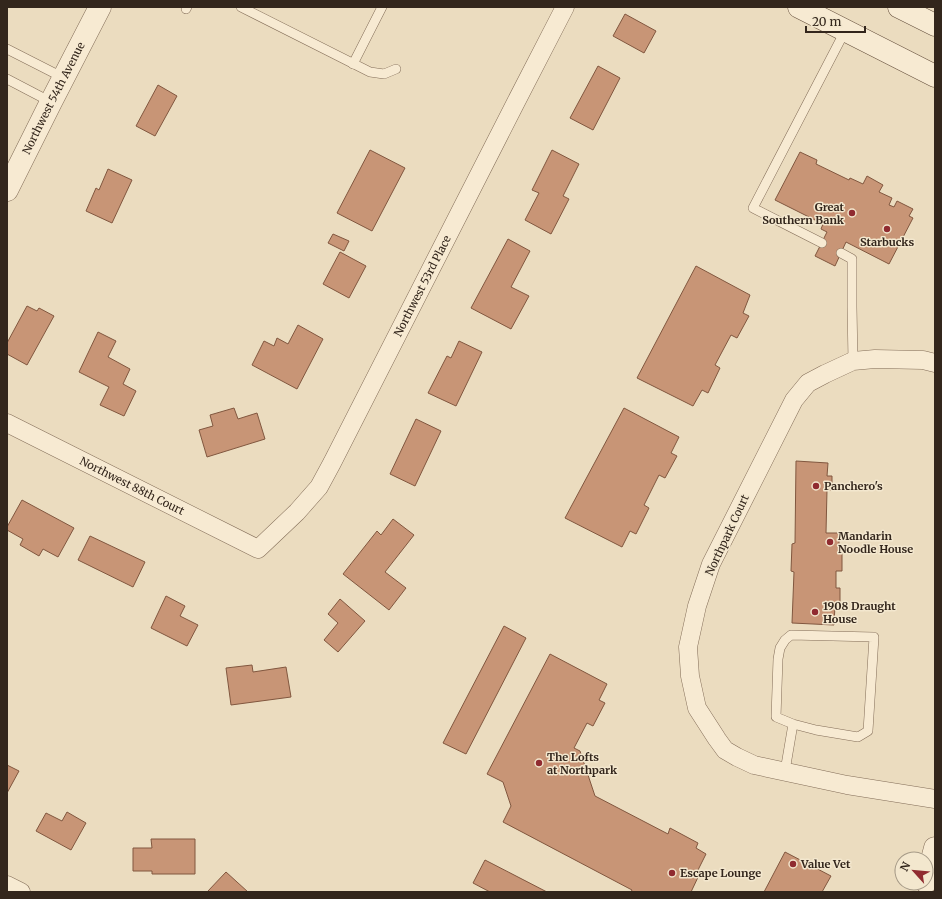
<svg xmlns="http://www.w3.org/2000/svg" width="942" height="899" font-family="Merriweather,serif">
	<rect width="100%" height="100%" fill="#ebdcbf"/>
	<g fill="#c89576" stroke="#81573f">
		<path d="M625 14 656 31 644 53 613 36Z"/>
		<path d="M598 66 620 78 593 130 570 118Z"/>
		<path d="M158 85 177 96 155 136 136 126Z"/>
		<path d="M370 150 405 168 372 231 337 213Z"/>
		<path d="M552 150 579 164 563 196 569 199 551 234 525 220 539 193 532 190Z"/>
		<path d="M800 152 817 160 816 164 849 180 850 178 863 184 867 176 883 185 879 192 892 198 889 205 894 207 897 201 913 209 909 216 913 218 889 264 846 242 835 266 815 256 827 232 821 229 823 224 775 200Z"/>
		<path d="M108 169 132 180 112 223 86 211 96 188 99 190Z"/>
		<path d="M333 234 349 241 344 251 328 243Z"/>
		<path d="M508 239 530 251 511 287 529 296 511 329 471 308Z"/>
		<path d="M340 252 366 266 349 298 323 284Z"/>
		<path d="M696 266 750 295 743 313 749 316 737 338 731 335 715 365 720 368 708 393 702 390 693 406 637 378Z"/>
		<path d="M27 306 37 311 39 308 54 316 27 365 7 354V343Z"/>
		<path d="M298 325 323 339 297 389 252 365 264 341 274 346 277 338 288 344Z"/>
		<path d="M98 332 116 341 108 357 130 369 123 384 136 391 124 416 100 405 109 387 79 372Z"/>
		<path d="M459 341 482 352 456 406 428 393 447 356 451 358Z"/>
		<path d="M234 408 238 419 257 413 265 439 207 457 199 430 213 426 210 415Z"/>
		<path d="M624 408 679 437 671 453 677 456 665 478 659 475 644 505 649 508 636 534 630 531 622 547 565 518Z"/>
		<path d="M416 419 441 431 415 486 390 474Z"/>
		<path d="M796 461 828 463 827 476H832V490H827L826 533H839V550H842V571H836V588H840V605H835L834 625 792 623 794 572 791 571 792 544 795 543Z"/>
		<path d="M22 500 74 528 58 557 43 549 39 556 20 545 23 539 7 530V527Z"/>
		<path d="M393 519 414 535 385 572 406 588 389 610 343 574 377 531 381 535Z"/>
		<path d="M90 536 145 562 133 587 78 560Z"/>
		<path d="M166 596 185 606 180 616 198 625 187 646 151 628Z"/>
		<path d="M340 599 365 621 338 652 324 640 338 623 328 614Z"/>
		<path d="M504 626 526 638 466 754 443 743Z"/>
		<path d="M550 654 607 684 599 700 605 703 593 726 587 723 574 748 580 751 595 796 668 834 670 828 698 843 696 848 706 854 697 872 700 873 691 892H631L632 890 503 822 511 806 503 782 487 774Z"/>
		<path d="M252 665 253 672 286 667 291 697 231 705 226 668Z"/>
		<path d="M7 765 19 771 7 793Z"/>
		<path d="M67 812 86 823 71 850 36 831 46 813 62 821Z"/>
		<path d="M151 839H195V874H152V871H133V848H152Z"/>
		<path d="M785 852 831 876 822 892H764Z"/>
		<path d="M485 860 547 892H490L473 883Z"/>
		<path d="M226 872 248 892H210L208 891Z"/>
	</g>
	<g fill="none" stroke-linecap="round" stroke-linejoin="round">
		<defs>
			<g id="service">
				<path d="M241 7 370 72 384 74 396 69"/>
				<path d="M186 9 187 7"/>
				<path d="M7 49 64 78"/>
				<path d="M353 64 382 7"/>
				<path d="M7 79 51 102"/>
				<path d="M822 243 753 208 845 31"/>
				<path d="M841 253 852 259V307L853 361"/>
				<path d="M785 771 793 724 776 717 778 659 780 648 785 640 791 635 874 637 868 731 858 737 816 730 793 724"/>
			</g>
			<g id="minor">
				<path d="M935 363 923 360 875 359 853 361 825 374 808 383 794 400 711 564 697 606 688 647 690 676 697 708 717 739 725 750 737 757 754 765 847 785 935 799"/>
				<path id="s1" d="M7 423 258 549 297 512 319 487 332 463 516 102 565 7"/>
				<path d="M7 885 21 892"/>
			</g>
			<g id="tertiary">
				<path id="s2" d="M7 190 51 102 100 7"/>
				<path d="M926 882 935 848"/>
			</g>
			<g id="secondary">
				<path d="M799 7 935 76"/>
				<path d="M899 7 935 25"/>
			</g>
		</defs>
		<use href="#service" stroke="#836d58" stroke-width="10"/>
		<use href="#minor" stroke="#836d58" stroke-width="19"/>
		<use href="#tertiary" stroke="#836d58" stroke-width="23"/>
		<use href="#secondary" stroke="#654f3c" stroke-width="23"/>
		<use href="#service" stroke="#f7ead2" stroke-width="9"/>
		<use href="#minor" stroke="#f7ead2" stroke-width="18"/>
		<use href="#tertiary" stroke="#f7ead2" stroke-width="22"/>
		<use href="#secondary" stroke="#f7ead2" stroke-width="22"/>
	</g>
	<g fill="#902b30" stroke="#f3e7ce" stroke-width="1.5">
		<circle cx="852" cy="213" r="4"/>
		<circle cx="887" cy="229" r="4"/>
		<circle cx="816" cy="486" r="4"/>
		<circle cx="830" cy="542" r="4"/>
		<circle cx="815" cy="612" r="4"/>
		<circle cx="539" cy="763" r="4"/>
		<circle cx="793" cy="864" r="4"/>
		<circle cx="672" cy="873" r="4"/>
	</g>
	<g text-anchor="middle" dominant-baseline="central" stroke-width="3" stroke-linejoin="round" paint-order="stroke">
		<g font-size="11" fill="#33261c" stroke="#f3e7ce">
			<text stroke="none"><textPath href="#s2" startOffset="103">Northwest 54th Avenue</textPath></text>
			<text stroke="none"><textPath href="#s1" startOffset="594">Northwest 53rd Place</textPath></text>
			<text stroke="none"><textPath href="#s1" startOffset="140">Northwest 88th Court</textPath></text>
			<text transform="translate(727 535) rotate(-65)">Northpark Court</text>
		</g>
		<g font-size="11" font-weight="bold" fill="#33261c" stroke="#f3e7ce" text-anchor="start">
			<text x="844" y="207" text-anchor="end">Great<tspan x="844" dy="13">Southern Bank</tspan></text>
			<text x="887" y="242" text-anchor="middle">Starbucks</text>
			<text x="824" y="486">Panchero's</text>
			<text x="838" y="536">Mandarin<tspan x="838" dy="13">Noodle House</tspan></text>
			<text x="823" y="606">1908 Draught<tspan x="823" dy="13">House</tspan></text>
			<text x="547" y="757">The Lofts<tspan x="547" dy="13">at Northpark</tspan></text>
			<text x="801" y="864">Value Vet</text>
			<text x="680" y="873">Escape Lounge</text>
		</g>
	</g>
	<rect width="942" height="899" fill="none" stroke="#33261c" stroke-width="16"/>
	<g transform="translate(914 871) rotate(297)"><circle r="19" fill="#f3e7ce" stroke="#a69a87"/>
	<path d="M0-3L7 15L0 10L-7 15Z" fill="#902b30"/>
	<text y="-6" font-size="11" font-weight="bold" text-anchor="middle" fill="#33261c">N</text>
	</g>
	<path d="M806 26v6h59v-6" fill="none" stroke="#33261c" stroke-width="2"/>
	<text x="812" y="26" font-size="12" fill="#33261c" stroke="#f3e7ce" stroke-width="3" paint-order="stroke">20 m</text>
</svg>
